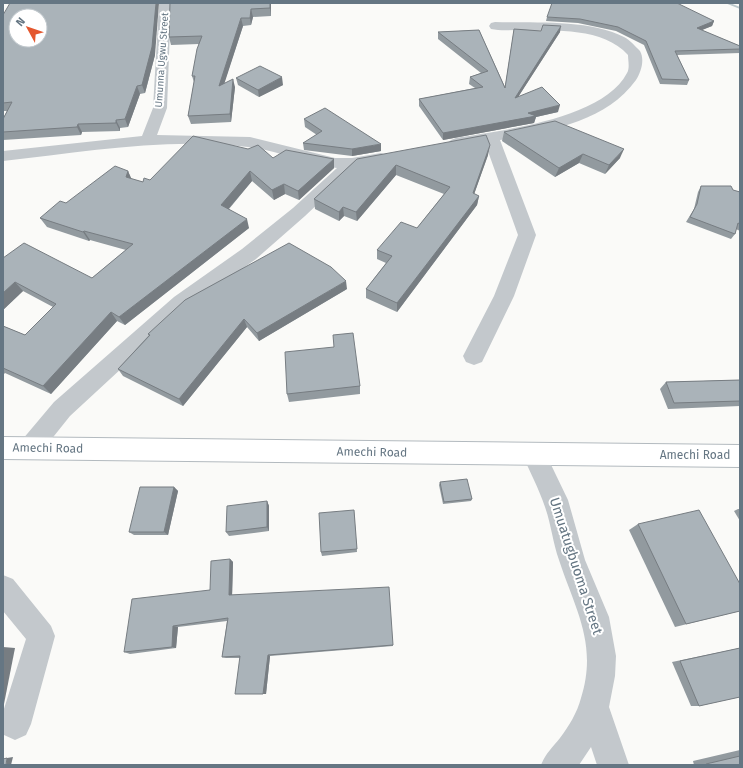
<svg xmlns="http://www.w3.org/2000/svg" width="743" height="768" font-family="'Fira Sans',sans-serif">
	<rect width="100%" height="100%" fill="#fafaf8"/>
	<g fill="none" stroke-linecap="round" stroke-linejoin="round">
		<path fill="#bbc7cb" fill-rule="evenodd" d="M725 3H730L740 7V9Z"/>
		<defs>
			<path id="secondary" d="M3 437 740 445V467L3 459Z"/>
		</defs>
		<use href="#secondary" stroke="#b3babf" stroke-width="2"/>
		<g fill="#c3c8cc" fill-rule="evenodd">
			<path d="M159 3H171L167 108 157 135 250 137 335 158H352L381 153 387 155 389 158 387 161 357 167 305 216 256 259 188 307 70 416 38 456 30 459 22 456 18 448 22 440 54 402 174 297 242 249 293 208 337 168C307 165 278 150 248 147 167 137 84 152 3 161V151L142 136 153 108Z"/>
			<path d="M495 22C534 23 589 19 624 37 630 40 635 46 640 51 645 60 641 72 636 80 606 122 548 131 500 140L536 235 514 296 482 362 474 365 466 362 463 356 494 296 518 235 485 143 456 148 451 146 448 143 451 140 456 138C503 130 603 119 627 73 630 68 628 60 628 55 603 27 556 31 521 30 511 30 500 31 491 29L489 26 491 23Z"/>
			<path d="M534 443 542 446 568 500 585 560 609 617 616 656 615 676 609 707 629 765H597L591 747 579 765H541C546 753 552 748 560 738 569 726 577 713 581 698 598 644 575 609 559 560 553 543 551 524 545 507 539 489 530 472 522 454L526 446Z"/>
			<path d="M3 575 13 579 51 626 55 636 31 724 26 735 15 740 4 735 3 712 26 639 3 611Z"/>
		</g>
		<use href="#secondary" fill="#fff" fill-rule="evenodd"/>
	</g>
	<g fill="#929a9f">
		<path d="M170 3H271V16L253 17 251 25 243 26 224 83 235 87 231 122 191 124 188 116 194 82 192 76 199 44 171 45 169 37Z"/>
		<path d="M3 15 155 55 145 93 140 94 128 127 120 128V131L82 132 81 135 3 140V119L7 111H3Z"/>
		<path d="M547 17 714 21 712 26 701 30 740 46V53L677 55 689 80 687 85 660 84 644 45 616 31 578 23 546 21Z"/>
		<path d="M514 29 560 32 518 97 558 112 536 117 534 123 443 140 419 106V99L475 88 469 84 470 77 481 73 438 39V32L479 30 505 87Z"/>
		<path d="M236 78 283 85 259 97 238 85Z"/>
		<path d="M304 119 381 151 352 156 304 150 303 143 317 135 305 127Z"/>
		<path d="M504 132 620 158 605 174 579 163 555 177 502 141Z"/>
		<path d="M488 155 474 194 479 196 477 205 397 312 366 298V289L386 263 377 259V250L417 228 444 194 396 175 357 221 344 216 339 221 315 209 314 199 357 159Z"/>
		<path d="M273 158 334 168 299 200 285 194 274 200 252 181 229 209 249 228 125 325 117 321 51 394 5 373 3 375V326L25 335 53 307 23 291 3 310V258L92 278 126 250 90 240 89 241 47 227 40 218 66 203 128 171 131 179 143 182Z"/>
		<path d="M701 186 740 192V231L736 229 735 234 731 239 686 222 694 209 698 192Z"/>
		<path d="M347 289 259 341 247 327 183 406 123 376 118 369 149 335 148 334Z"/>
		<path d="M334 347 360 386V394L289 402 287 394Z"/>
		<path d="M740 380V406L668 409 660 389 666 382Z"/>
		<path d="M440 482 472 499 471 501 443 504 439 485Z"/>
		<path d="M174 487 178 491 168 535H134L129 532Z"/>
		<path d="M267 501 269 506V531L229 536 226 532Z"/>
		<path d="M738 509H740V521L734 511Z"/>
		<path d="M354 510 357 552 322 556 321 552Z"/>
		<path d="M638 524 740 611 675 627 629 530Z"/>
		<path d="M230 559 233 562 232 595 393 645V646L270 656 266 694H239L240 658H226L222 657 227 621 178 627 176 648 130 654 124 652 210 590Z"/>
		<path d="M740 648V697L699 706H691L672 662Z"/>
		<path d="M740 750V765H694L693 761Z"/>
	</g>
	<g fill="#777d82">
		<path d="M156 3H159L155 55 145 93 142 85Z"/>
		<path d="M270 3H271V16L270 8Z"/>
		<path d="M251 9 253 17 251 25 250 18Z"/>
		<path d="M241 18 243 26 221 94 219 86Z"/>
		<path d="M714 21 712 26 695 33 697 28Z"/>
		<path d="M561 26 560 32 513 105 515 98Z"/>
		<path d="M282 77 283 85 259 97 258 90Z"/>
		<path d="M233 79 235 87 231 122 230 114Z"/>
		<path d="M137 86 140 94 128 127 125 119Z"/>
		<path d="M560 105 558 112 536 117 534 123 443 140V133Z"/>
		<path d="M116 120 120 128V131L116 123Z"/>
		<path d="M78 124 82 132 81 135 77 127Z"/>
		<path d="M381 144V151L352 156V149Z"/>
		<path d="M490 145 488 155 471 203 473 193Z"/>
		<path d="M624 149 620 158 605 174 609 165Z"/>
		<path d="M583 154 579 163 555 177 559 168Z"/>
		<path d="M334 159V168L299 200 298 191Z"/>
		<path d="M396 165V175L357 221 356 212Z"/>
		<path d="M128 171 132 180 126 177Z"/>
		<path d="M250 171 252 181 224 214 221 205Z"/>
		<path d="M284 184 285 194 274 200 272 190Z"/>
		<path d="M479 196 477 205 397 312V303Z"/>
		<path d="M343 207 344 216 339 221V212Z"/>
		<path d="M247 219 249 228 125 325 119 317Z"/>
		<path d="M84 231 90 240 89 241 83 232Z"/>
		<path d="M346 281 347 289 259 341 257 333Z"/>
		<path d="M15 282 23 291 3 310V293Z"/>
		<path d="M111 312 117 321 51 394 43 386Z"/>
		<path d="M244 319 247 327 183 406 179 399Z"/>
		<path d="M174 487 178 491 168 535 164 532Z"/>
		<path d="M267 501 269 506V531L267 527Z"/>
		<path d="M230 559 233 562 232 598 229 595Z"/>
		<path d="M173 626 178 627 176 648 172 647Z"/>
		<path d="M3 647 15 648 3 709Z"/>
		<path d="M268 655 270 656 266 694H263Z"/>
		<path d="M13 757 11 765H6L7 758Z"/>
	</g>
	<g fill="#aab3b9" stroke="#777d82" fill-rule="evenodd">
		<path d="M10 3H156L152 47 142 85 137 86 125 119 116 120V123L78 124 77 127 3 132V119L12 102 3 103V15ZM16 16H40V40H16Z"/>
		<path d="M170 3H270V8L251 9 250 18H241L219 86 233 79 230 114 188 116 195 76H192L197 49 202 36 169 37Z"/>
		<path d="M552 3H677L714 21 697 28 740 46V49L675 51 689 80 662 79 646 41 618 27 580 19 547 17Z"/>
		<path d="M543 25 561 26 515 98 542 87 560 105 528 113 536 116 443 133 419 99 483 87 470 77 488 71 438 32 479 30 505 88 514 29 541 31Z"/>
		<path d="M260 66 282 77 258 90 236 78Z"/>
		<path d="M325 108 381 144 352 149 303 143 322 131 304 119Z"/>
		<path d="M555 121 624 149 609 165 583 154 559 168 504 132Z"/>
		<path d="M486 135 490 145 473 193 479 196 397 303 366 289 392 256 377 250 401 222 417 228 450 187 396 165 356 212 343 207 339 212 314 199 357 159Z"/>
		<path d="M193 136 248 149 258 145 273 158 286 150 334 159 298 191 284 184 272 190 250 171 221 205 247 219 119 317 111 312 43 386 3 368V326L25 335 56 304 15 282 3 293V258L24 243 92 278 133 244 84 231 83 232 40 218 60 201 66 203 115 166 128 171 126 177 143 182 144 178 150 180Z"/>
		<path d="M701 186H731L733 190 740 192V224L738 223 735 234 690 217 697 204Z"/>
		<path d="M289 243 331 267 346 281 257 333 244 319 179 399 118 369 150 335 148 334 185 300Z"/>
		<path d="M353 333 360 386 287 394 285 352 334 347 333 335Z"/>
		<path d="M740 380V401L674 403 666 382Z"/>
		<path d="M467 479 472 499 444 502 440 482Z"/>
		<path d="M140 487H174L164 532H129Z"/>
		<path d="M267 501V527L226 532 227 506Z"/>
		<path d="M354 510 357 549 321 552 319 513Z"/>
		<path d="M699 510 740 584V611L686 624 638 524Z"/>
		<path d="M230 559 229 595 389 587 393 645 268 655 263 694H235L240 656 222 657 228 618 173 626 172 647 124 652 132 599 210 590 211 561Z"/>
		<path d="M740 648V697L699 706 680 661Z"/>
		<path d="M740 756V765H707L706 764Z"/>
		<path d="M7 758 6 765H3V759Z"/>
	</g>
	<g text-anchor="middle" dominant-baseline="central" stroke-width="4" stroke-linejoin="round" paint-order="stroke">
		<g font-size="10" fill="#657683" stroke="#fff">
			<text transform="translate(162 60) rotate(-86)">Umunna Ugwu Street</text>
		</g>
		<g font-size="12" fill="#657683" stroke="#fff">
			<text transform="translate(48 448) rotate(1)">Amechi Road</text>
			<text transform="translate(372 452) rotate(1)">Amechi Road</text>
			<text x="695" y="455">Amechi Road</text>
		</g>
		<g font-size="14" fill="#657683" stroke="#fff">
			<text transform="translate(576 566) rotate(72)">Umuatugbuoma Street</text>
		</g>
	</g>
	<rect width="743" height="768" fill="none" stroke="#657683" stroke-width="8"/>
	<g transform="translate(28 28) rotate(310)"><circle r="19" fill="#ffffff" stroke="#c1c8cd"/>
	<path d="M0-3L7 15L0 10L-7 15Z" fill="#e4572e"/>
	<text y="-6" font-size="11" font-weight="bold" text-anchor="middle" fill="#657683">N</text>
	</g>
</svg>
